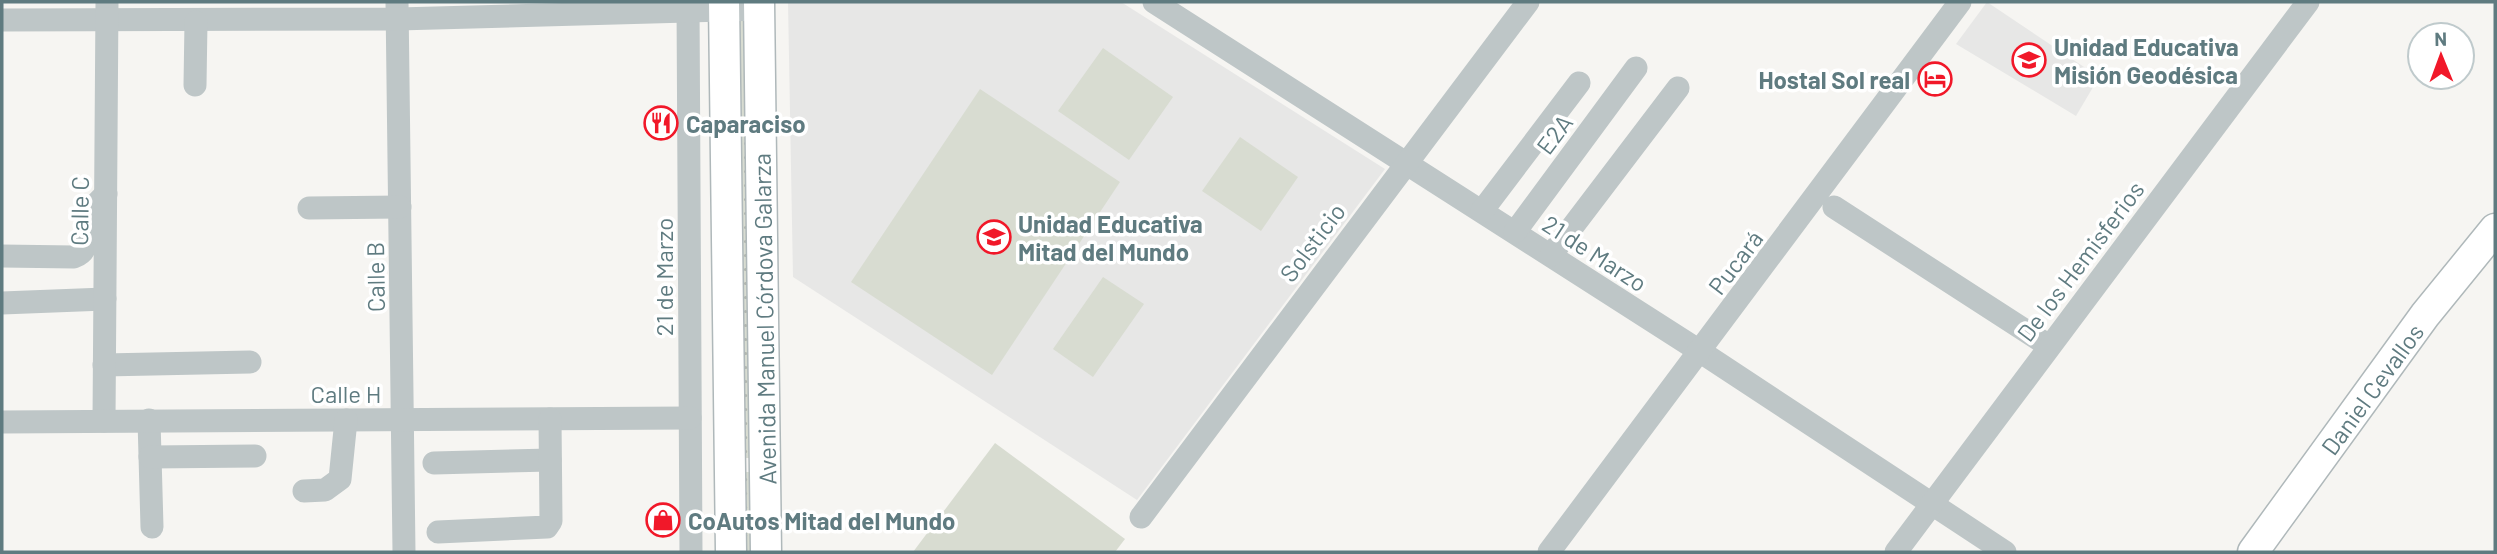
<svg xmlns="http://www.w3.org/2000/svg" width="2497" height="554" font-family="Barlow,sans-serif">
	<defs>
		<pattern id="grass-dots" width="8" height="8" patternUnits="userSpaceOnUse" patternTransform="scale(1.75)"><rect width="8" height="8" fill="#d8dcd1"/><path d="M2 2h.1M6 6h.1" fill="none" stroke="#b2b7af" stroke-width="1.8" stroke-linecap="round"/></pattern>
	</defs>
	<rect width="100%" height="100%" fill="#f6f5f2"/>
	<g fill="#e7e7e6">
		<path d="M788 2H1121L1385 169 1137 500 793 277Z"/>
		<path d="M1987 2 2099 77 2076 116 1956 44Z"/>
	</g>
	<g fill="url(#grass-dots)">
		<path d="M737 13 743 19 745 48 757 458H741Z"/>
		<path d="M742 472H757L759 552H745Z"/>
	</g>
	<g fill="#d8dcd1">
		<path d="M1103 48 1173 97 1129 160 1058 111Z"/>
		<path d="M980 89 1120 182 992 375 851 282Z"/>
		<path d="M1240 137 1298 177 1261 231 1202 191Z"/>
		<path d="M1103 277 1144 304 1093 377 1053 349Z"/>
		<path d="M995 443 1125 539 1115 552H913Z"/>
	</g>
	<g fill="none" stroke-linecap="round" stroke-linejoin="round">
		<defs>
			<g id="major">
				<path d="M724 2 731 552"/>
				<path d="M759 2 766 552"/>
				<path d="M2253 552 2425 315 2495 229"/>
			</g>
		</defs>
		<use href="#major" stroke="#afb8ba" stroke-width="33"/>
		<g stroke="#bec6c7" stroke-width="23">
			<path d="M397 2 404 552"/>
			<path d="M688 2 691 552"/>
			<path d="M1154 2 1701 352 2005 552"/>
			<path d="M2 20 398 19 760 9"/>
			<path d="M195 85 196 22"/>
			<path d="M1834 207 2049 346"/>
			<path d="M309 208 400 207"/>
			<path d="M1482 211 1579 83"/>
			<path d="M1515 232 1636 68"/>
			<path d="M1551 255 1678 88"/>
			<path d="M2 256 74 257C94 250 84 227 91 212 94 205 101 199 106 194"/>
			<path d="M2 303 105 299"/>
			<path d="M104 365 250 362"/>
			<path d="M149 420 152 527"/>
			<path d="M104 421 107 2"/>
			<path d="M2 422 690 418"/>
			<path d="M150 457 255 456"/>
			<path d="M434 463 550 460"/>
			<path d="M304 491 325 490 340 479 346 420"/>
			<path d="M1141 517 1528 2"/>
			<path d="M438 532 547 527 551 521 550 419"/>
			<path d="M1549 552 1960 2"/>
			<path d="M1896 552 2308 2"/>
		</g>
		<use href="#major" stroke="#fff" stroke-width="30"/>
	</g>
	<defs>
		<symbol id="school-ring" viewBox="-11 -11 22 22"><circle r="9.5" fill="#fff" stroke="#f11829" stroke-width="1.5"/><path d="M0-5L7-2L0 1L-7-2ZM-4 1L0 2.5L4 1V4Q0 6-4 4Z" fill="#f11829"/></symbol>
		<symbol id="hotel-ring" viewBox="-11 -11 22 22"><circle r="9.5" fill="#fff" stroke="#f11829" stroke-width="1.5"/><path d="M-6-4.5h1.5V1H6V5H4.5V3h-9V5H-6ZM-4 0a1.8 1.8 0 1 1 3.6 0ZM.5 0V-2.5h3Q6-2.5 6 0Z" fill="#f11829"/></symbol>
		<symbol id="restaurant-ring" viewBox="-11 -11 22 22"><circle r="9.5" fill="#fff" stroke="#f11829" stroke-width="1.5"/><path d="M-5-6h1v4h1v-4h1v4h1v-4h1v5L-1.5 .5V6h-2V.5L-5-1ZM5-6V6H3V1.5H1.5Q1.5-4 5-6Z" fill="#f11829"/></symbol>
		<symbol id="university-ring" viewBox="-11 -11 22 22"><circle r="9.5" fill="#fff" stroke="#f11829" stroke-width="1.5"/><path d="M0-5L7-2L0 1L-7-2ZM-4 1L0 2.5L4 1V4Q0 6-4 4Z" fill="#f11829"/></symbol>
		<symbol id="shop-ring" viewBox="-11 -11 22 22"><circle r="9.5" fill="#fff" stroke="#f11829" stroke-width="1.5"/><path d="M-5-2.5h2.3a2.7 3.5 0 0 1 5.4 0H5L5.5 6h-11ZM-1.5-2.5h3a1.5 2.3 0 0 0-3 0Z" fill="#f11829"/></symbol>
	</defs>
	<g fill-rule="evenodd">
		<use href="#school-ring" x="2010" y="41" width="38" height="38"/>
		<use href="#hotel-ring" x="1916" y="60" width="38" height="38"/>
		<use href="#restaurant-ring" x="642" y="104" width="38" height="38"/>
		<use href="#university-ring" x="975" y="218" width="38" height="38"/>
		<use href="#shop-ring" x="644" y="501" width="38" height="38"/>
	</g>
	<g text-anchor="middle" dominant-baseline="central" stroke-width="7" stroke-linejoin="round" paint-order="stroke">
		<g font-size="24" font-weight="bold" fill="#5f7b80" stroke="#fff" text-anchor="start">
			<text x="2054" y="46">Unidad Educativa<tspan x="2054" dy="28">Misión Geodésica</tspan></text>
			<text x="1910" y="79" text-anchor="end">Hostal Sol real</text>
			<text x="686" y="123">Caparaciso</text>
			<text x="1018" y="223">Unidad Educativa<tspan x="1018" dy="28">Mitad del Mundo</tspan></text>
			<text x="688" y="520">CoAutos Mitad del Mundo</text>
		</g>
		<g font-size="24" fill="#5f7b80" stroke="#fff">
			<text transform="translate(1554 134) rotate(-53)">E2A</text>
			<text transform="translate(79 211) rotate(-89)">Calle C</text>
			<text transform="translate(1312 242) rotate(-53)">Solsticio</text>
			<text transform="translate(1595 253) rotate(33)">21 de Marzo</text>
			<text transform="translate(2080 261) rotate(-53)">De los Hemisferios</text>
			<text transform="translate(1735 262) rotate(-53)">Pucará</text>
			<text transform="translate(375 277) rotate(-91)">Calle B</text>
			<text transform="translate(663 277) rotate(-90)">21 de Marzo</text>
			<text transform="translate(764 319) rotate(-91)">Avenida Manuel Córdova Galarza</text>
			<text transform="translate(2372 389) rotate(-54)">Daniel Cevallos</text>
			<text x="346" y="393">Calle H</text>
		</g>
	</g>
	<rect width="2497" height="554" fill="none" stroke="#5f7b80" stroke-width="7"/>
	<g transform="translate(2441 56) rotate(359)"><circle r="33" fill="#ffffff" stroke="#bfcacc" stroke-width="2"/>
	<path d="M0-5L12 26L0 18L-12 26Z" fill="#f11829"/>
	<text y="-10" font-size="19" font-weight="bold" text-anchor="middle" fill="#5f7b80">N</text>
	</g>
</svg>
